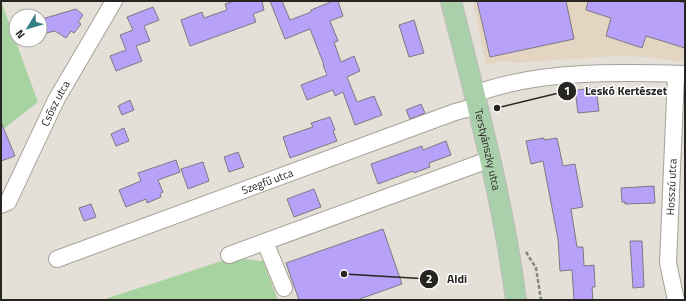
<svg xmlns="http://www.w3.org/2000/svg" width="686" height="301" font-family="'Titillium Web',sans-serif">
	<rect width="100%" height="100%" fill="#e4e0d7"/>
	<path fill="#e4d4c2" d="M473 1H685V62L647 57 615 56 516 63 505 61 486 65Z"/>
	<g fill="#a7d3a1">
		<path d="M1 1 38 102 1 131Z"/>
		<path d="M231 258 263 261 278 300H102Z"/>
	</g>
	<g fill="#b7a1f9" stroke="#7c7a83">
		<path d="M234 1H262L264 10 253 14 256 22 190 46 181 20 202 12 204 18 227 10 225 4Z"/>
		<path d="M270 1H282L290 20 311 12V10L333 1H338L343 16 330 21 338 41 334 42 341 62 354 56 360 71 347 77 357 102 374 96 382 115 355 125 343 92 335 96 333 90 307 100 301 85 327 75 323 65H324L310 29 285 39Z"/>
		<path d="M477 1H566L574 39 490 57Z"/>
		<path d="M588 1H677L685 3V48L646 36 642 48 606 36 611 18 586 10Z"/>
		<path d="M153 7 159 20 144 26 150 41 136 46 142 61 116 71 110 56 126 50 120 35 133 30 127 17Z"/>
		<path d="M76 9 83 15 78 22 81 24 74 33 71 31 66 38 55 31 46 33 42 19Z"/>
		<path d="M414 20 424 53 409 57 399 25Z"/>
		<path d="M596 88 599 111 578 113 575 90Z"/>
		<path d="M130 100 134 110 122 115 118 106Z"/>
		<path d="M421 104 425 113 410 119 406 110Z"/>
		<path d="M330 117 335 130 333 131 337 141 290 158 283 137 313 127 311 123Z"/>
		<path d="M1 122 15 156 1 161Z"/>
		<path d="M124 128 129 141 116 146 111 134Z"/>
		<path d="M544 138V140L557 138 563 166 575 164 583 207 571 209 577 247H583L584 266 594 265 595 287H592L593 300H574L572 270 560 271 558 239 543 161 531 164 526 141Z"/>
		<path d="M446 141 451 155 429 163 430 167 414 173 413 171 378 184 371 164 422 146 423 150Z"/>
		<path d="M238 152 244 167 229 172 224 157Z"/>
		<path d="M176 160 180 172 158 180 163 192 160 194 161 197 147 203 146 199 126 207 119 190 141 181 138 173Z"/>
		<path d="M203 162 209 181 188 189 181 169Z"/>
		<path d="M654 186 655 203 625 204V202H622L621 188Z"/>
		<path d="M314 189 321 207 294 217 287 199Z"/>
		<path d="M91 204 96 217 84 221 79 208Z"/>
		<path d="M383 229 402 284 357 300H299L286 263Z"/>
		<path d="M630 241H642L644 287 633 288Z"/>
	</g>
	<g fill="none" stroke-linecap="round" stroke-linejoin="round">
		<defs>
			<g id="minor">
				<path d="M475 94C537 70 619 72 685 74"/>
				<path id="s1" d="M1 205 8 202 56 100 114 1"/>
				<path d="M265 242 284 288"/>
				<path d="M229 255 491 159"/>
				<path id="s2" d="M57 259 455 112 478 106"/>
				<path id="s3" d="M676 300 668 263 676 74"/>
			</g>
			<g id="major">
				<path id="s4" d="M451 1C476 100 503 199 516 300"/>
			</g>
		</defs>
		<use href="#minor" stroke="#a5a198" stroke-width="18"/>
		<use href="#major" stroke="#bebebd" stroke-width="22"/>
		<path stroke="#88857f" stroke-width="2.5" stroke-dasharray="4 2" stroke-linecap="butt" d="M526 252 536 268 541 300"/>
		<use href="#minor" stroke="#fff" stroke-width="16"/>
		<use href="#major" stroke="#aacfab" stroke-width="20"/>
	</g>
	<g text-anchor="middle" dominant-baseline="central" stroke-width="3" stroke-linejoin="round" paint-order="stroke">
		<g font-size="11" fill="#272522" stroke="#fff">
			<text stroke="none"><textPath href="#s1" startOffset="117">Csősz utca</textPath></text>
			<text stroke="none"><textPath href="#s4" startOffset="153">Terstyánszky utca</textPath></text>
			<text stroke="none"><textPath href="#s2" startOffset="224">Szegfű utca</textPath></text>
			<text stroke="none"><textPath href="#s3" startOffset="114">Hosszú utca</textPath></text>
		</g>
	</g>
	<path fill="none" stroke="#272522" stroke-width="1.5" d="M497 108L567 91M344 274L429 279"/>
	<g fill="#272522" stroke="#fff" stroke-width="1.5">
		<circle cx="497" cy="108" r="4"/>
		<circle cx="344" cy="274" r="4"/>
		<circle cx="567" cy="91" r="10"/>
		<circle cx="429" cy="279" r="10"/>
	</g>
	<g font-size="12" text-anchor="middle" font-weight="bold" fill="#fff">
		<text x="567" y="95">1</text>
		<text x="429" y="283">2</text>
	</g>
	<g font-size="12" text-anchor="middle" font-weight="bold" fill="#272522" stroke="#fff" stroke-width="3" stroke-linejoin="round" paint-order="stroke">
		<text x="626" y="95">Leskó Kertészet</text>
		<text x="457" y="283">Aldi</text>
	</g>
	<rect width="686" height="301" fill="none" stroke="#272522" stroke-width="4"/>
	<g transform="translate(28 28) rotate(232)"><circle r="19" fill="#ffffff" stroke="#a9a8a7"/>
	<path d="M0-3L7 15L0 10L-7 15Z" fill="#357d85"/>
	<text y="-6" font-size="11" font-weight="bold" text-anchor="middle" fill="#272522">N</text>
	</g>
</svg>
